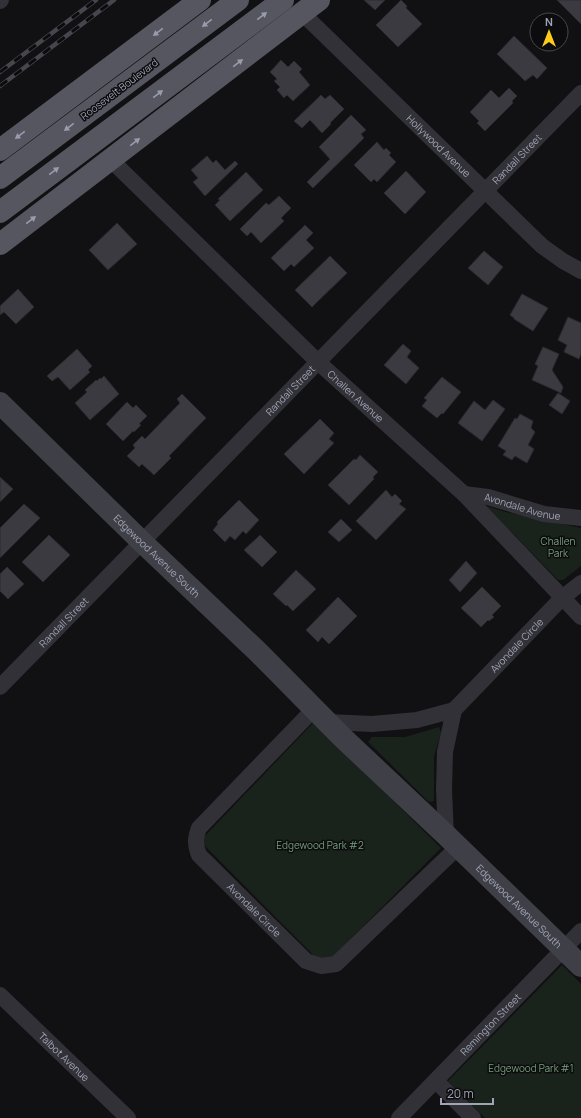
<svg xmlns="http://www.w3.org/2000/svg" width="581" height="1118" font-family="Manrope,sans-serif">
	<rect width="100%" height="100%" fill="#111012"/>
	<g fill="#1a221c">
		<path d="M486 506 506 512 581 528V566L563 580H558Z"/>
		<path d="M314 722 441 848 324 966 200 841Z"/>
		<path d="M439 727 441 733 434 757V801L429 802 368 742 372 737H405Z"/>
		<path d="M562 965 581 984V1118H485L448 1081Z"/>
	</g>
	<g fill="#3a3a40" stroke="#2b2a2e">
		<path d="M364 0H385L375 10Z"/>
		<path d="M401 0 407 6 406 8 422 24 398 47 376 25Z"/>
		<path d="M557 0H581V24Z"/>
		<path d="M514 36 547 68 537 79 533 75 525 81 497 54Z"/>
		<path d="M281 60 288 67 294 61 302 69 299 72 310 85 293 101 287 95 284 98 277 90 280 87 274 81 277 79 270 72Z"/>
		<path d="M509 88 517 96 512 101 513 103 485 131 477 123 479 121 470 112 491 90 499 98Z"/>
		<path d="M321 95 325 99 330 95 344 109 330 123 331 124 322 133 310 120 302 128 294 121Z"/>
		<path d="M351 115 366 130 361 134 364 138 313 188 307 182 330 159 319 147Z"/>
		<path d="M377 142 384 150 386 148 391 153 389 155 396 162 377 182 374 179 371 182 354 165Z"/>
		<path d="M207 156 213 163 216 160 225 170 235 161 238 164 205 196 193 182 198 178 191 170Z"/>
		<path d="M406 171 426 192 405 214 384 193Z"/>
		<path d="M246 172 263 190 230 221 215 205 220 200 218 199Z"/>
		<path d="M279 196 291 208 281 218 284 221 261 243 251 232 247 236 240 229 266 203 269 205Z"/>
		<path d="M117 223 137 244 108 270 89 250Z"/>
		<path d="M305 225 313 233 306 240 314 248 294 267 291 264 284 271 271 258Z"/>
		<path d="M484 251 503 267 488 285 468 268Z"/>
		<path d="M330 256 347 273 312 307 295 290Z"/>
		<path d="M18 289 34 307 16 324 4 312 0 315V306Z"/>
		<path d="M522 294 548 308 533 331 514 319V318L510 315Z"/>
		<path d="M568 317 581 323V354L579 359 564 352 567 345 558 340Z"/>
		<path d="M403 344 411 351 407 357 419 368 406 384 384 365Z"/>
		<path d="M543 347 559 354 552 370 563 387 561 393 532 380 538 366 535 364Z"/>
		<path d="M77 349 92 366 88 370 90 372 70 390 58 377 52 381 47 376Z"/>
		<path d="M104 376 119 394 90 420 75 403 87 392 85 390 96 380 97 381 100 378 101 379Z"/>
		<path d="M442 377 461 392 443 414 442 413 437 418 422 406 427 400 424 398Z"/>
		<path d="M558 393 570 401 562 414 549 405Z"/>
		<path d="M182 394 206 418 169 456 171 458 154 475 142 464 139 467 127 456 135 448 133 445 142 436 145 439 180 403 177 399Z"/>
		<path d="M493 400 505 409 482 441 458 423 474 401 485 410Z"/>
		<path d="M127 402 133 408 136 405 147 416 139 424 141 425 134 432 133 431 123 441 106 424Z"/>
		<path d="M520 414 533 421 531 428 535 432 528 445 534 449 527 463 515 456 512 460 503 455 506 451 498 446 515 418 517 419Z"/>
		<path d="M320 419 334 433 329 439 334 443 304 474 284 454Z"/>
		<path d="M360 455 378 472 373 477 374 479 349 505 328 485 354 459 356 460Z"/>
		<path d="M0 477 13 489 0 502Z"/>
		<path d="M386 490 392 497 395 494 402 501 399 504 406 509 376 540 356 521Z"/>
		<path d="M239 500 259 520 246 534 243 531 235 540 230 536 225 542 213 530 218 524 217 522Z"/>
		<path d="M24 504 40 518 0 558V528Z"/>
		<path d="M341 519 352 530 339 542 328 532Z"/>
		<path d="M49 535 70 555 43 582 22 562Z"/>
		<path d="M260 535 277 552 262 567 244 550Z"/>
		<path d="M466 561 477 573 460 592 449 580Z"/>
		<path d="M7 567 24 584 8 599 0 591V574Z"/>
		<path d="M296 570 316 589 293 611 287 605 286 606 273 594Z"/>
		<path d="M482 587 501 606 492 615 494 617 489 621 488 620 481 627 461 608Z"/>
		<path d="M338 597 357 616 329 644 322 637 318 642 306 630Z"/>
	</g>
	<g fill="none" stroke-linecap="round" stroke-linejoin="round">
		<g stroke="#313137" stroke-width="16">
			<path d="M0 1 1 0"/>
			<path id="s1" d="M303 14 542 246 563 261 581 271"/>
			<path id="s2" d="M111 160 318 362 464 494 581 617"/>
			<path id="s3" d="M464 494 488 497 544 514 581 518"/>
			<path id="s4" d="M0 687 581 93"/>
			<path id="s5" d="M314 709 199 828C195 838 195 845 199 855L306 961 321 966 336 964 458 847"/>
			<path d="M327 722 372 724 417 720 454 710"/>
			<path id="s6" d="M446 835 444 790 445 752 454 710 562 598 581 583"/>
			<path id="s7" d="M0 995 128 1118"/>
			<path d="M436 1081 473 1118"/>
			<path id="s8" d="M399 1118 581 931"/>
		</g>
		<path stroke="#3f4047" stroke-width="22" id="s9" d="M0 403 142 542 258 652 342 737 446 835 581 966"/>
		<g stroke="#555660" stroke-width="22">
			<path d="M0 150 200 0"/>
			<path d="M0 178 238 0"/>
			<path d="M0 212 283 0"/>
			<path d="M0 244 319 0"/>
		</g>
		<defs>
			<g id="rail">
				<path d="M0 72 96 0"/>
				<path d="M0 86 114 0"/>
			</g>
		</defs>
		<use href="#rail" stroke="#46474e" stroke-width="4.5"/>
		<use href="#rail" stroke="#0c0b0d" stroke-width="3" stroke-dasharray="9" stroke-linecap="butt"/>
	</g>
	<defs><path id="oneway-solid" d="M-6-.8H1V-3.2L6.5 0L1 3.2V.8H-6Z"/></defs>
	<g fill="#989cac">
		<use href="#oneway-solid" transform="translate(262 16) rotate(-37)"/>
		<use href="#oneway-solid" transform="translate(207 23) rotate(143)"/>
		<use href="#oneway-solid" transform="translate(158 32) rotate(143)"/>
		<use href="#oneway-solid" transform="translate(238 63) rotate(-37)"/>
		<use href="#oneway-solid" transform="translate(158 94) rotate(-37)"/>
		<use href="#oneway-solid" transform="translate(69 127) rotate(143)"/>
		<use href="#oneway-solid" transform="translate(20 135) rotate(143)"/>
		<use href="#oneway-solid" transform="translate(135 142) rotate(-37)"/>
		<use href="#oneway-solid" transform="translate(54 171) rotate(-37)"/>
		<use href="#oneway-solid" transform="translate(31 220) rotate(-37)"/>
	</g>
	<g text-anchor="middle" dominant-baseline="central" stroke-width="3" stroke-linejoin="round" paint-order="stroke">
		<g font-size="10" fill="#a0a4b4" stroke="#0c0b0d">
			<text transform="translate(119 89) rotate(-37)">Roosevelt Boulevard</text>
			<text stroke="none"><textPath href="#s1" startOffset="189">Hollywood Avenue</textPath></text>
			<text stroke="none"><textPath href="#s4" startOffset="739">Randall Street</textPath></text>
			<text stroke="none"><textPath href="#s4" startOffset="415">Randall Street</textPath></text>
			<text stroke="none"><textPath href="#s2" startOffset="340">Challen Avenue</textPath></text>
			<text stroke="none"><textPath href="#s3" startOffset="60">Avondale Avenue</textPath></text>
			<text stroke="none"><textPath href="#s9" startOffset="219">Edgewood Avenue South</textPath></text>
			<text stroke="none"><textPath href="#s4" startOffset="91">Randall Street</textPath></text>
			<text stroke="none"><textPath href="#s6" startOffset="216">Avondale Circle</textPath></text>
			<text stroke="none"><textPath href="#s9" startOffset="723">Edgewood Avenue South</textPath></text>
			<text stroke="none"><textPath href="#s5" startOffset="271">Avondale Circle</textPath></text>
			<text stroke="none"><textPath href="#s8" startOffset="131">Remington Street</textPath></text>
			<text stroke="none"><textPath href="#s7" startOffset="89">Talbot Avenue</textPath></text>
		</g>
		<g font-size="10" fill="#76a17d" stroke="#0c0b0d">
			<text x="558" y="541">Challen<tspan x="558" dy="12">Park</tspan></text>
			<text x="320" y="845">Edgewood Park #2</text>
			<text x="531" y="1068">Edgewood Park #1</text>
		</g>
	</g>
	<g transform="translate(549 32)"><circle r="19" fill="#0c0b0d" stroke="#474850"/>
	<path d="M0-3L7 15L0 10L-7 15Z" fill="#feca1c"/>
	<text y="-6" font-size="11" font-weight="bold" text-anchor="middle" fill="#a0a4b4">N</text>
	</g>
	<path d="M441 1098v6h52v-6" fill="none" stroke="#a0a4b4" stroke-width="2"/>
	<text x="447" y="1098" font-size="12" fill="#a0a4b4" stroke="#0c0b0d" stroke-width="3" paint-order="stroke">20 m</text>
</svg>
